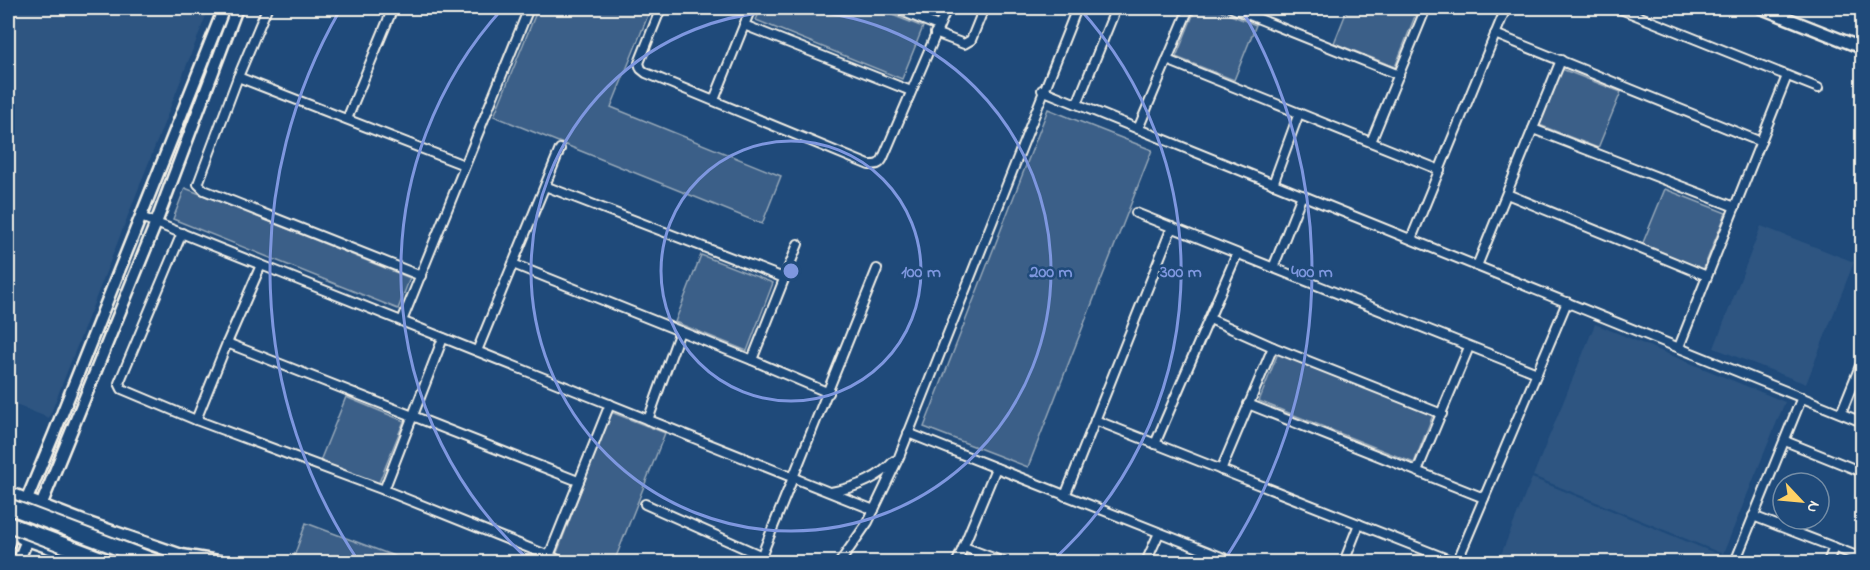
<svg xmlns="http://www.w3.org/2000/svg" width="1870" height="570" font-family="'Indie Flower',sans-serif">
	<rect width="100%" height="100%" fill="#1f4a7a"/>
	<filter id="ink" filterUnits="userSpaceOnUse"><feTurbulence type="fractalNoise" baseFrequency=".0167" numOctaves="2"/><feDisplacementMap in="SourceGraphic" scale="12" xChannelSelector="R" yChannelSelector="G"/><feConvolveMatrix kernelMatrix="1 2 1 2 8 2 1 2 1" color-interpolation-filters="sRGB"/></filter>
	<g filter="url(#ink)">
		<g fill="#2d5581">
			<path d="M8 8H209L49 418 8 402Z"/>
			<path d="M1761 226 1854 262 1806 384 1714 348Z"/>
			<path d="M1595 324 1785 402 1723 554 1533 476Z"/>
			<path d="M1532 478 1722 556 1720 562H1498Z"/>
		</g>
		<g fill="#3a5f88" stroke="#97a8b8" stroke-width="1.5">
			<path d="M538 8H651L611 107 781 176 762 224 494 116Z"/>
			<path d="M761 8H874L923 27 902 79 756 20Z"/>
			<path d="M1196 8H1213L1256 25 1234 80 1176 57Z"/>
			<path d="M1348 8H1409L1417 11 1395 67 1334 43Z"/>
			<path d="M1559 68 1621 92 1598 148 1537 124Z"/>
			<path d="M1048 109 1152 150 1028 467 924 427Z"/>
			<path d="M185 188 410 278 398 309 173 219Z"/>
			<path d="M1665 189 1726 213 1703 270 1642 245Z"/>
			<path d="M701 255 773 283 747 351 675 322Z"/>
			<path d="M1278 353 1433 415 1414 463 1259 401Z"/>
			<path d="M346 397 404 421 378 485 320 461Z"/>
			<path d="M611 412 665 433 614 562H566L555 558Z"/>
			<path d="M306 523 410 562H292Z"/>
		</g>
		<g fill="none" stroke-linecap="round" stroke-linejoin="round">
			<defs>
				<g id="street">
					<path d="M267 8 238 77 198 184 204 190 421 276"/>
					<path d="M661 8 639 63 641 69 646 73 869 165C876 165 880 165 883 158L947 8"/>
					<path d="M894 8 938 26"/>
					<path d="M1232 8 1399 75"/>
					<path d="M1618 8 1818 88"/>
					<path d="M744 25 911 91"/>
					<path d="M935 33 964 44 971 40 984 8"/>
					<path d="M1495 34 1761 142"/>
					<path d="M1167 60 1440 170"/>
					<path d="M238 77 464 165"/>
					<path d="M1042 90 1862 422"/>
					<path d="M714 100 751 8"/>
					<path d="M1077 104 1116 8"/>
					<path d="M347 119 393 8"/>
					<path d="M1138 129 1189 8"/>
					<path d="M1533 129 1735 207"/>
					<path d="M1371 142 1426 8"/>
					<path d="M1860 180 1862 181"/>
					<path d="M1273 184 1299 113"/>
					<path d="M545 186 784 278"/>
					<path d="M1507 194 1707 276"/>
					<path d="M1136 213 1537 373"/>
					<path d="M141 217 874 510"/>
					<path d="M182 233 119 383 122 389 196 420 384 490 564 562"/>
					<path d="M1411 239 1506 8"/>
					<path d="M513 264 752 360 829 393"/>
					<path d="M1477 266 1561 60"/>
					<path d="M1273 268 1302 195"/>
					<path d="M1210 319 1273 347 1442 414"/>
					<path d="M402 321 529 8"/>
					<path d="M227 343 578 481"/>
					<path d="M1679 347 1787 76"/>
					<path d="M477 351 560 149"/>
					<path d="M752 360 798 244"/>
					<path d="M1248 404 1484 498"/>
					<path d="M1841 413 1862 361"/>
					<path d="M196 420 227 343 261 265"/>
					<path d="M648 420 680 331"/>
					<path d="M1095 420 1455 562"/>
					<path d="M908 433 1234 562"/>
					<path d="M1785 441 1862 472"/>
					<path d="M1155 444 1237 254"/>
					<path d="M1221 470 1273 347"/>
					<path d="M1417 471 1469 347"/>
					<path d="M384 490 443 338"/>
					<path d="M831 492C854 488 878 479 894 461"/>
					<path d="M1065 496 1172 227"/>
					<path d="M645 504 762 556"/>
					<path d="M1753 516 1862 558"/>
					<path d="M964 547 1004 562"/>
					<path d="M549 556 610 404"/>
					<path d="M759 562 877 269"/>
					<path d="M840 562 868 522 899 457 1077 8"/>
					<path d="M957 562 996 468"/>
					<path d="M1146 562 1159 533"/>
					<path d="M1344 562 1359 524"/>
					<path d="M1457 562 1567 302"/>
					<path d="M1735 562 1802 397"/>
					<path d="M1828 562 1834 547"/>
				</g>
				<g id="secondary">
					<path d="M1761 8 1862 48"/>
					<path d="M8 492 83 521 182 555 224 562"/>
					<path d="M21 538 70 555 85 562"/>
					<path d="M8 545 54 434 224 8"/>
					<path d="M18 562 156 223 237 8"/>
				</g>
			</defs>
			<use href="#street" stroke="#f4f1e8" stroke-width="12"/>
			<use href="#secondary" stroke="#f4f1e8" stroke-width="15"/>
			<use href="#street" stroke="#1f4a7a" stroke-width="8"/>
			<use href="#secondary" stroke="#1f4a7a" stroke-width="10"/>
			<defs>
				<g id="highway-bridge">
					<path d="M8 506 156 562"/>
					<path d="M8 524 109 562"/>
				</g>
			</defs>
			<use href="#highway-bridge" stroke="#f4f1e8" stroke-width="18" stroke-linecap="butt"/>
			<use href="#highway-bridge" stroke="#1f4a7a" stroke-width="14"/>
		</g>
	</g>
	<g fill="none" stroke="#7e97df" stroke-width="3">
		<circle cx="791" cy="271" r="130"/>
		<circle cx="791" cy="271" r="260"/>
		<path d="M530 561A390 390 0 0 1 503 8M1079 8A390 390 0 0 1 1052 561"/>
		<path d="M359 562A521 521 0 0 1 340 10M1242 10A521 521 0 0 1 1223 562"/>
	</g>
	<circle cx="791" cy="271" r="9" fill="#7e97df" stroke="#1f4a7a" stroke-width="3"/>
	<g font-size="18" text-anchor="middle" font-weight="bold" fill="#7e97df" stroke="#1f4a7a" stroke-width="5" stroke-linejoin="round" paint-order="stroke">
		<text x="921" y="277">100 m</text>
		<text x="1051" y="277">200 m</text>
		<text x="1181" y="277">300 m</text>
		<text x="1312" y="277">400 m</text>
	</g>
	<rect width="1870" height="570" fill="none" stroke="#1f4a7a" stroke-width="30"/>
	<rect x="15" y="15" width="1840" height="540" fill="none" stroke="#f4f1e8" stroke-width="2" filter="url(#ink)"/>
	<g transform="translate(1801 501) rotate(116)"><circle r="28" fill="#1f4a7a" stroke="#748da6" stroke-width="1.5"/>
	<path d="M0-4.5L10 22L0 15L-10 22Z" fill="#ffd166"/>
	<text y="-9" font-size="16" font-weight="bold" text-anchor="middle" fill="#f4f1e8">N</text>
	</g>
</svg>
